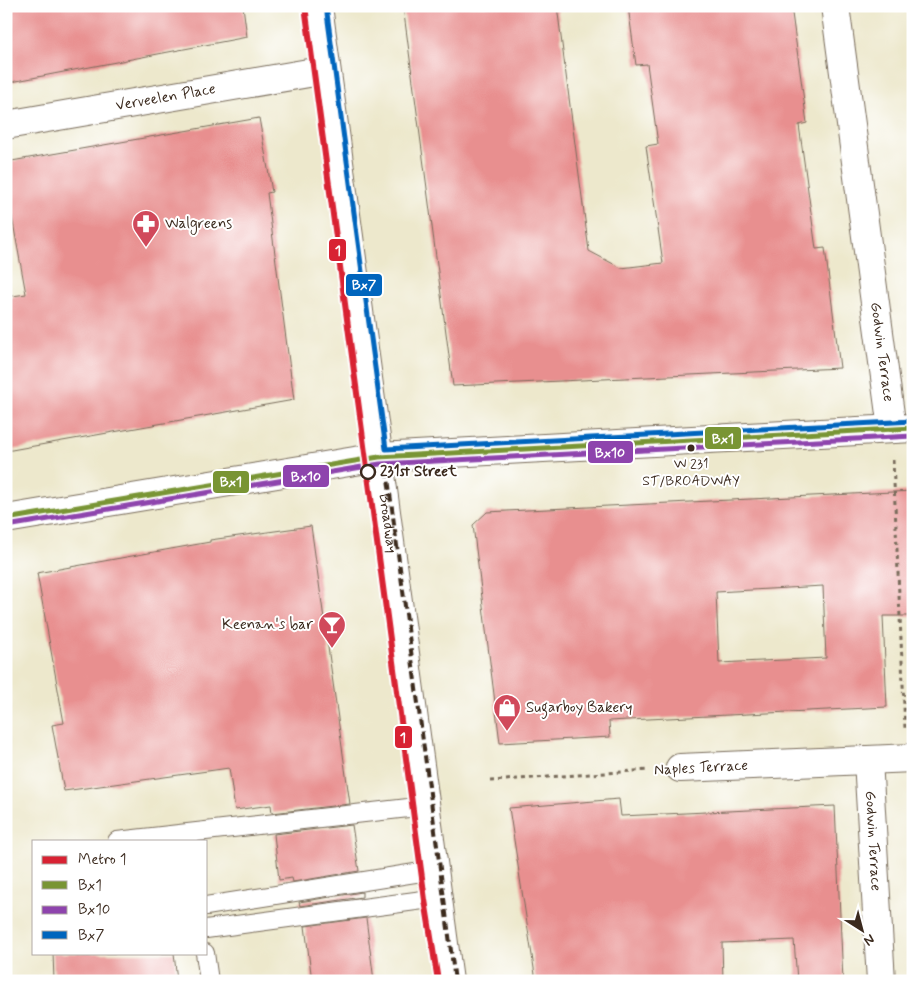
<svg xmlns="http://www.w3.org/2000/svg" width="919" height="987" font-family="Mynerve,sans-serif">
	<rect width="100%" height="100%" fill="#fff"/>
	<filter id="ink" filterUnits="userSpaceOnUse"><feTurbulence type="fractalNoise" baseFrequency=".02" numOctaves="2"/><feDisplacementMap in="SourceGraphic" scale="10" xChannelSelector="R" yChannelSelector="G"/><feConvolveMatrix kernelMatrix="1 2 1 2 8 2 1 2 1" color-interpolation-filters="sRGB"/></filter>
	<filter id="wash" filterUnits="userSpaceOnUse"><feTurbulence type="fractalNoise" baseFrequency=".0096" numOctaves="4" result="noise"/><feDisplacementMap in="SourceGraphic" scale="20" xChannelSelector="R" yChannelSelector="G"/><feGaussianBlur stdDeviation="1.12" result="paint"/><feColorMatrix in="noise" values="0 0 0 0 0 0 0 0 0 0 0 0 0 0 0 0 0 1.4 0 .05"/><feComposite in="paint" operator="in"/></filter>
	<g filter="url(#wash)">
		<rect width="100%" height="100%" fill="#ede8cc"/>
		<g id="blocks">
			<g fill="#e88f8f" fill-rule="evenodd">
				<path d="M6 6H243L247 37 6 83Z"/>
				<path d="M403 6H557L589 251 621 268 663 263 646 146 658 144 647 64 636 65 628 6H791L807 123 799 125 816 249 825 248 840 368 453 386Z"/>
				<path d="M259 118 272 192 267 193 294 400 6 451V297L26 294 6 184V162Z"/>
				<path d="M913 491V616H883L887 707 609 721 610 737 500 743 473 525 487 512ZM823 586 826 658 719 663 716 592Z"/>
				<path d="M311 526 350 804 272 813 271 805 235 810 229 768 64 791 52 725 64 723 37 573 210 542V540Z"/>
				<path d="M619 799 621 816 835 806 843 981H797L794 940 722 943 723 981H536L509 808Z"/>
				<path d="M352 825 359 871 293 882 292 878 279 880 274 834Z"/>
				<path d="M362 892V897L300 906 299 902Z"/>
				<path d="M366 918 374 981H312L305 926Z"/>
				<path d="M53 953H174L177 981H54Z"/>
			</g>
		</g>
	</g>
	<g filter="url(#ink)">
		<use href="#blocks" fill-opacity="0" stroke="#796c5b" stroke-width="1"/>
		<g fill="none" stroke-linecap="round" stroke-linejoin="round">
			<defs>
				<g id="lane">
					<path d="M117 841 426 806"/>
					<path d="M206 906 434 870"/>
					<path d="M206 929 438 898"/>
					<path d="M205 953 209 981"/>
				</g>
				<g id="street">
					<path id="s1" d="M835 6 892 429"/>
					<path id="s2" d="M6 125 326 70"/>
					<path d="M6 519 379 457 913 428"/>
					<path id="s3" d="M868 760 881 981"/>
					<path d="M680 768 913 758"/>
				</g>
				<g id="primary">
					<path id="s4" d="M318 6 449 981"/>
				</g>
			</defs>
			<use href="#lane" stroke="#796c5b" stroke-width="20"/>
			<use href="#street" stroke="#796c5b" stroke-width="30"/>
			<use href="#primary" stroke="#796c5b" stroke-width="30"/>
			<g stroke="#796c5b" stroke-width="3" stroke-dasharray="4 4" stroke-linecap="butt">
				<path d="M893 460 905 729"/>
				<path d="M490 781 649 770"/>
			</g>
			<use href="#lane" stroke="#fff" stroke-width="18"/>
			<use href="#street" stroke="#fff" stroke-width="28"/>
			<use href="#primary" stroke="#fff" stroke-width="28"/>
			<path stroke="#3b2a1e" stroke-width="4" stroke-dasharray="8 4" stroke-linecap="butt" d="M325 6 455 981"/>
			<defs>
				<path id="bus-1" d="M6 519 379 457 913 428"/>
				<path id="bus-2" d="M7 526 380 464 913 436"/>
				<path id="bus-3" d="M326 6 386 449 913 421"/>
			</defs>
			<use href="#bus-1" stroke="#fff" stroke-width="9"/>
			<use href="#bus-2" stroke="#fff" stroke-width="9"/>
			<use href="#bus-3" stroke="#fff" stroke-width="9"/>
			<use href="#bus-1" stroke="#799534" stroke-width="5"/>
			<use href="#bus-2" stroke="#8e44ad" stroke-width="5"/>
			<use href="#bus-3" stroke="#0065bd" stroke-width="5"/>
			<defs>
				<path id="metro-1" d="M305 6 425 900 438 981"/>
			</defs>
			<use href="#metro-1" stroke="#fff" stroke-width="10"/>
			<use href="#metro-1" stroke="#d82233" stroke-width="6"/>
		</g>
	</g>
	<defs>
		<symbol id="pharmacy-pin" viewBox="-11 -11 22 30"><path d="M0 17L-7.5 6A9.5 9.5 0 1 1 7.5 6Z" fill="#d1495b" stroke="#fff"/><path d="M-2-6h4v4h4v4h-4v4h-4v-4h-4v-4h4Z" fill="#fff"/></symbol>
		<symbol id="bar-pin" viewBox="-11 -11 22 30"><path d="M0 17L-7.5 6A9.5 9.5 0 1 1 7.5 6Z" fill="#d1495b" stroke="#fff"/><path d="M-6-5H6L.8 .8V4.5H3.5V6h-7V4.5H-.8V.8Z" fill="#fff"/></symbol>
		<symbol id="shop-pin" viewBox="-11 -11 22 30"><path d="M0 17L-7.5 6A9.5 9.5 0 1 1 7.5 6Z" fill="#d1495b" stroke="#fff"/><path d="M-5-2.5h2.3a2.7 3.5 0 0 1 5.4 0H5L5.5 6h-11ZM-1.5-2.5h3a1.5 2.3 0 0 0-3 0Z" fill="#fff"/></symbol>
	</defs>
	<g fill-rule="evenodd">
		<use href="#pharmacy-pin" x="130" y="208" width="32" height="43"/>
		<use href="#bar-pin" x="316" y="609" width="32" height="43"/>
		<use href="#shop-pin" x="491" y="692" width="32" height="43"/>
	</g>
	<circle fill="#3b2a1e" stroke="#fff" stroke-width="2" cx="691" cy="448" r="4.5"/>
	<circle fill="#fff" stroke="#3b2a1e" stroke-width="2.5" cx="368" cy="472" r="7"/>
	<g text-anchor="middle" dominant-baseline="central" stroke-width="4" stroke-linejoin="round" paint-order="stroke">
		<g font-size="14" fill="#3b2a1e" stroke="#fff">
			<text x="691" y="464">W 231<tspan x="691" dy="17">ST/BROADWAY</tspan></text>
		</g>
		<g font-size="15" fill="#3b2a1e" stroke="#fff">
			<text stroke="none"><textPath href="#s2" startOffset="162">Verveelen Place</textPath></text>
			<text stroke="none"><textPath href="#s1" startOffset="349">Godwin Terrace</textPath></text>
			<text stroke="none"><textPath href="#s4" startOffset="522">Broadway</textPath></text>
			<text transform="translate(701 768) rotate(-3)">Naples Terrace</text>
			<text stroke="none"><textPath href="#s3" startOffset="81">Godwin Terrace</textPath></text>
		</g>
		<g font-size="15" fill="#3b2a1e" stroke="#fff" text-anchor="start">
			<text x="165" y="224">Walgreens</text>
			<text x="313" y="625" text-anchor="end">Keenan's bar</text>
			<text x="526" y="708">Sugarboy Bakery</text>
		</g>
		<g font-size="15" font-weight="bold" fill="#3b2a1e" stroke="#fff" text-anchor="start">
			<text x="380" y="472">231st Street</text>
		</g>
	</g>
	<g stroke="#fff" stroke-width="2">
		<rect x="328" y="238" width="19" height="24" rx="5" fill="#d82233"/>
		<rect x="345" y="273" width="38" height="24" rx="5" fill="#0065bd"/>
		<rect x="704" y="426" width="38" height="24" rx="5" fill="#799534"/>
		<rect x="587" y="440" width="47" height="24" rx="5" fill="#8e44ad"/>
		<rect x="282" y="464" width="48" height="24" rx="5" fill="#8e44ad"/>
		<rect x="212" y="470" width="38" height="24" rx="5" fill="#799534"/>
		<rect x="394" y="725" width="19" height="24" rx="5" fill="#d82233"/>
	</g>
	<g font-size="14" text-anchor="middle" font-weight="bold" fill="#fff">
		<text x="338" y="255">1</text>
		<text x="364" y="289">Bx7</text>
		<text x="723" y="443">Bx1</text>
		<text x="610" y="457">Bx10</text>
		<text x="306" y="481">Bx10</text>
		<text x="231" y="486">Bx1</text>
		<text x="403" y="742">1</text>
	</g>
	<rect width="919" height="987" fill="none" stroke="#fff" stroke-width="25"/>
	<rect x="32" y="840" width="175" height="115" fill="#ffffff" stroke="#b1aaa5"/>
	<rect x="42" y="856" width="25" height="8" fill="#d82233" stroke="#b1aaa5"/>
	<text x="78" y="864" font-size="15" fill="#3b2a1e">Metro 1</text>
	<rect x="42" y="881" width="25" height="8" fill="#799534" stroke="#b1aaa5"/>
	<text x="78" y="890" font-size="15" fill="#3b2a1e">Bx1</text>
	<rect x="42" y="906" width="25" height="8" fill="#8e44ad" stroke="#b1aaa5"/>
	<text x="78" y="914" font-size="15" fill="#3b2a1e">Bx10</text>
	<rect x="42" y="931" width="25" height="8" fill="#0065bd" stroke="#b1aaa5"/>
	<text x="78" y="940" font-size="15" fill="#3b2a1e">Bx7</text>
	<g transform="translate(862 930) rotate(144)" stroke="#ffffff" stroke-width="4" paint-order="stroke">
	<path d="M0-4L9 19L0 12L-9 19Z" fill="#3b2a1e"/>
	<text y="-8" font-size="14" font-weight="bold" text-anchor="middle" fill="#3b2a1e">N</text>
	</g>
</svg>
